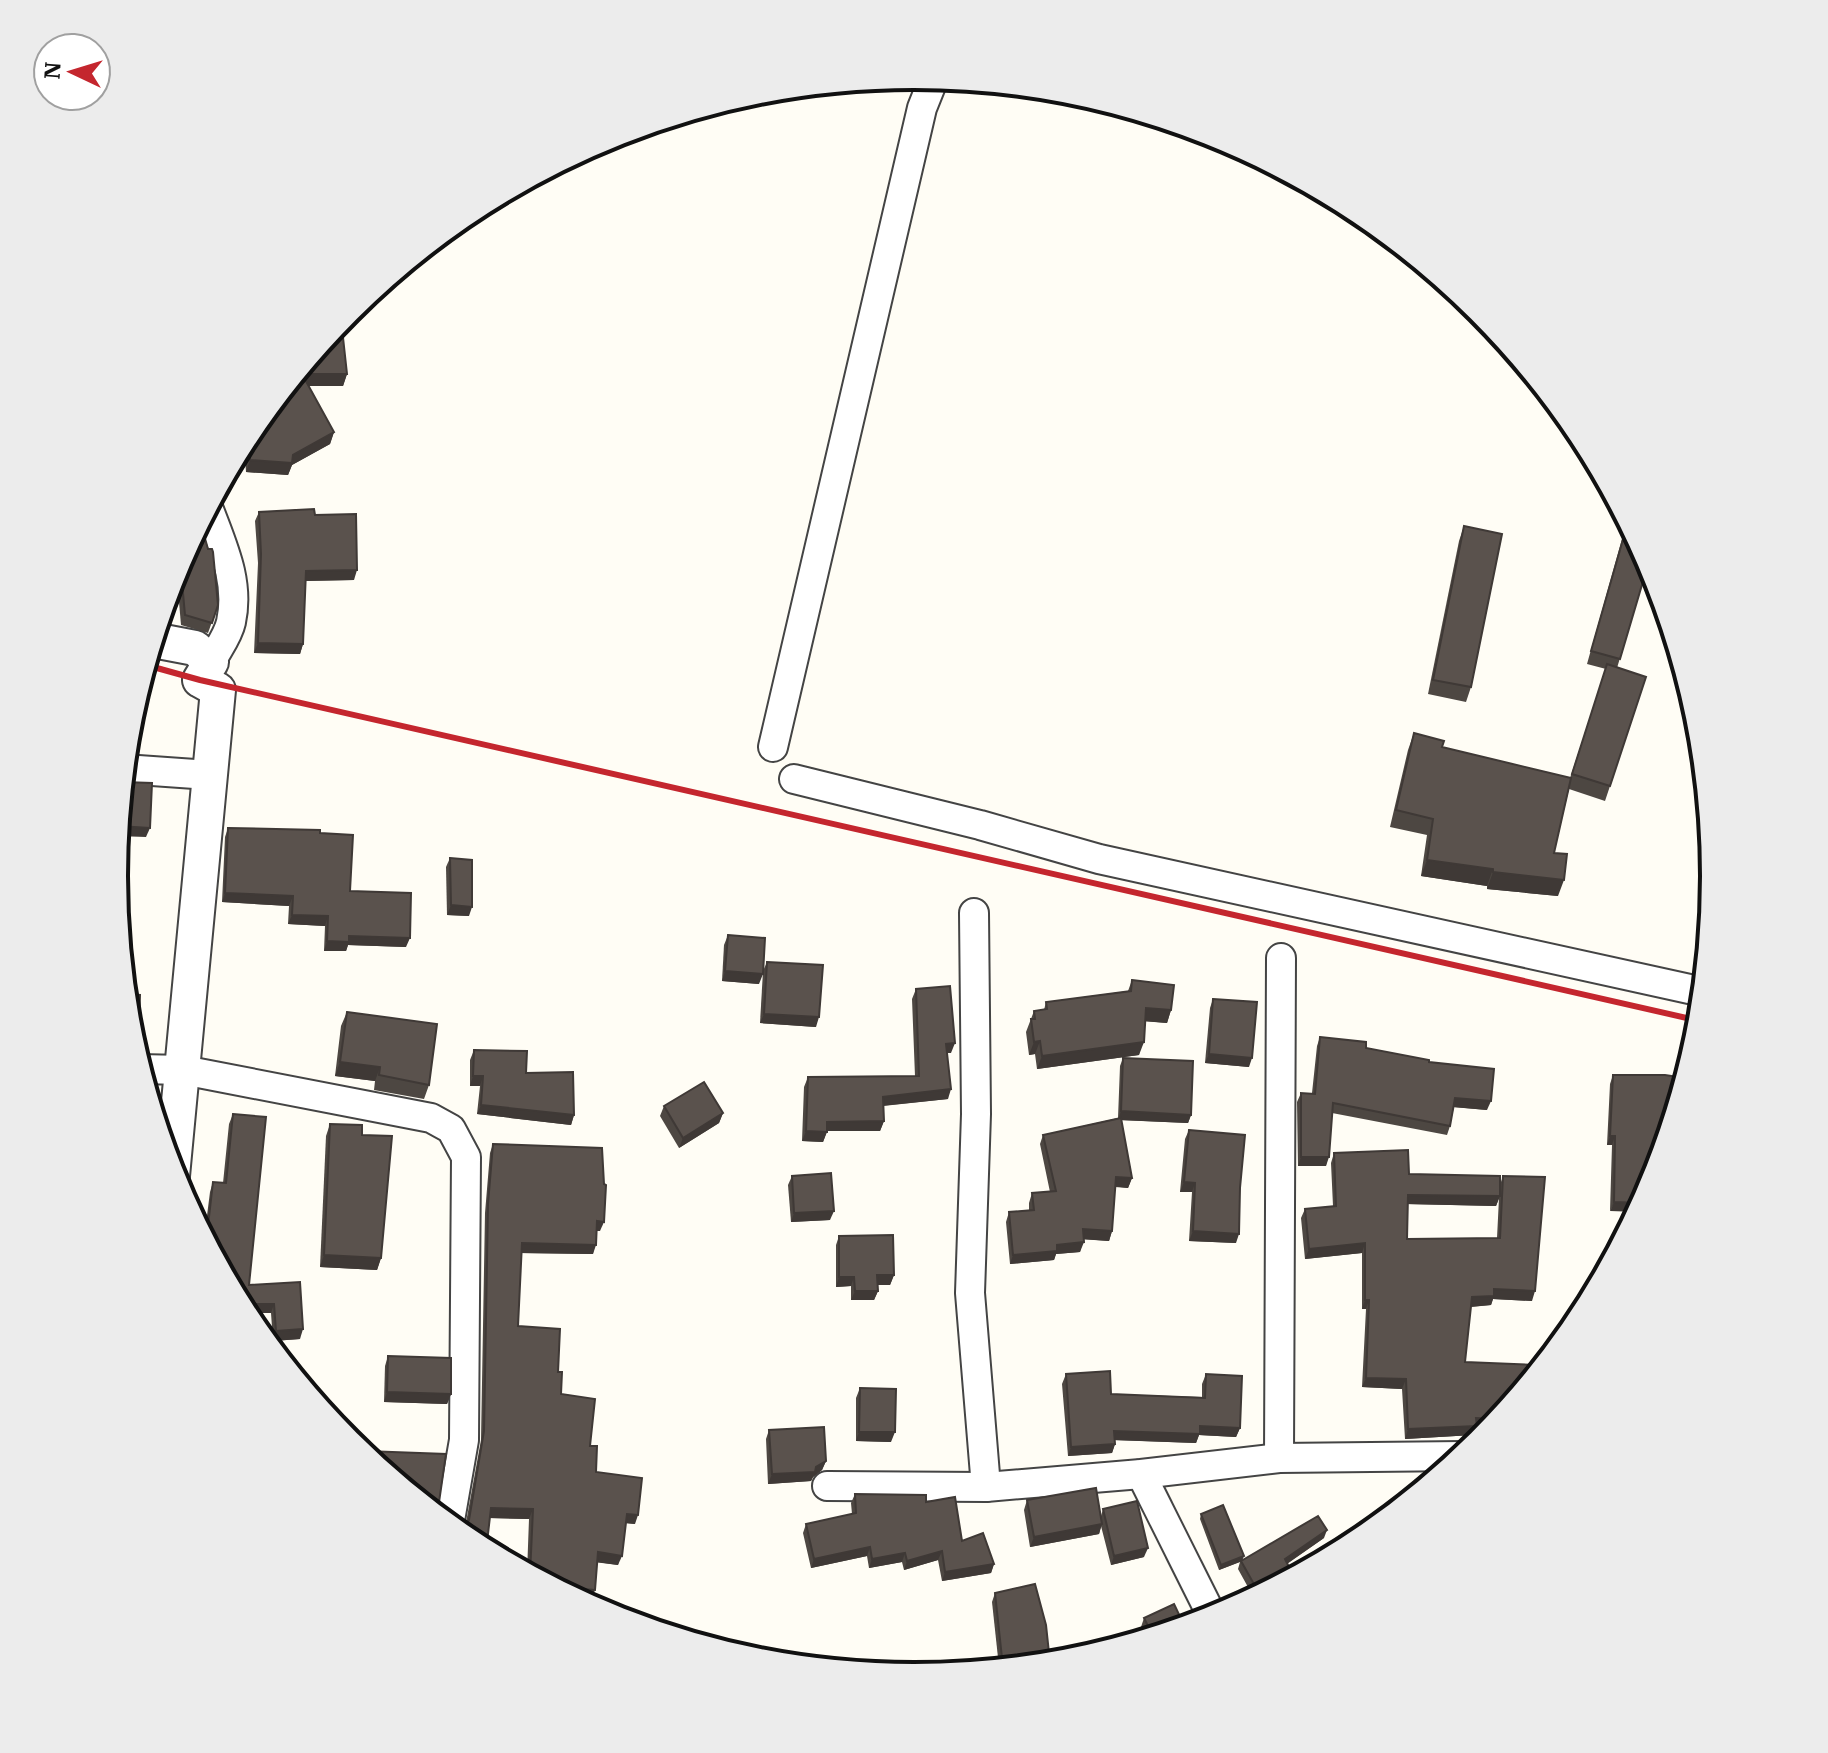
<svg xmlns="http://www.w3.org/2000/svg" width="1828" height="1753" font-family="'IBM Plex Serif',serif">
	<rect width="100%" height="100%" fill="#fffdf5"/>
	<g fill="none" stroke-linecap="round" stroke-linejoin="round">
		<defs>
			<g id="minor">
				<path d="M208 507C222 545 240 581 231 622 228 636 217 650 211 662"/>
				<path d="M773 747 922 108 934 78"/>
				<path d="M124 769 209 775"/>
				<path d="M794 779 980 825 1099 859 1703 992"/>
				<path d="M974 913 976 1114 970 1293 986 1487"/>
				<path d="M140 1069 183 1070 431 1118 451 1129 466 1157 464 1440 449 1526"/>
				<path d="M1279 1458 1281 958"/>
				<path d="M1141 1474 1213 1618"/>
				<path d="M827 1486 986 1487 1141 1474 1279 1458 1463 1456"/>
			</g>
			<path id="tertiary" d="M153 640 195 648 211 662 200 680 218 690 172 1176"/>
		</defs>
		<use href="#minor" stroke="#444" stroke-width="32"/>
		<use href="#tertiary" stroke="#444" stroke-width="38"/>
		<use href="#minor" stroke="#fff" stroke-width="28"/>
		<use href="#tertiary" stroke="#fff" stroke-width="34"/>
		<path stroke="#c4262e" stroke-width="6" d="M146 665 200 680 1700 1021"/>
	</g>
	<g fill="#4d4742" fill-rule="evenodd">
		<path d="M341 319 347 374 343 386H309L334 432 330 444 292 465 288 475 246 472 244 441 249 431Z"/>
		<path d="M259 512 315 515 354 580 305 581 303 644 300 654 254 653 258 563 255 521Z"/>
		<path d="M200 521 218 605 208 633 181 625 176 567Z"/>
		<path d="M1627 521 1649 561 1617 668 1610 786 1605 801 1569 789 1554 853 1558 896 1487 889V886L1421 876 1427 835 1390 827 1408 750 1414 733 1442 747 1570 778 1606 669 1587 664Z"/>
		<path d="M1464 526 1471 687 1466 702 1428 694 1459 541Z"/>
		<path d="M228 828 320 833 350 891 406 947 348 945 346 951H324L325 926 288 924 289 906 222 902 225 837Z"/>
		<path d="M450 858 469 916 447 915 446 867Z"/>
		<path d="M728 935 759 984 722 981 724 945Z"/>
		<path d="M767 962 816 1027 760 1023 763 971Z"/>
		<path d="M1132 980 1171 1010 1167 1023 1145 1021 1139 1055 1037 1069 1035 1054 1029 1055 1026 1032 1034 1011 1044 1010 1046 1002 1128 991Z"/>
		<path d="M916 989 951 1053H947L948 1099 883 1106 884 1121 880 1131H827L823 1142 802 1141 804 1087 808 1077 915 1076 912 999Z"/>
		<path d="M1213 999 1249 1067 1205 1063 1210 1008Z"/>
		<path d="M347 1012 429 1085 424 1099 374 1090 375 1081 335 1076 341 1026Z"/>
		<path d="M1320 1037 1429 1062 1487 1110 1454 1107 1450 1126 1447 1135 1332 1113 1326 1166H1298L1297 1102 1301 1093H1312L1317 1046Z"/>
		<path d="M474 1050 574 1115 571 1125 477 1114 480 1086H470V1060Z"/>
		<path d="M1123 1058 1191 1115 1188 1123 1121 1120 1132 1178 1128 1188 1115 1187 1112 1231 1109 1241 1083 1239 1080 1252 1056 1254 1054 1260 1010 1264 1006 1222 1009 1212 1029 1210V1203L1032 1193 1050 1192 1040 1144 1043 1135 1118 1118 1120 1066Z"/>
		<path d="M1613 1075 1685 1078 1610 1211 1612 1145H1607L1610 1084Z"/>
		<path d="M664 1106 723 1113 719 1123 679 1148 660 1116Z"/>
		<path d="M233 1114 249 1285 300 1282V1339L273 1341 271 1313H244L204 1239 210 1192 213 1182 223 1183 229 1124Z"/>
		<path d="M330 1124 362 1135 381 1258 377 1270 320 1267 326 1136Z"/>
		<path d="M1189 1130 1236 1243 1189 1241 1192 1192H1180L1185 1139Z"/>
		<path d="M493 1144 600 1231H596L593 1254 521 1253 518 1326 558 1372 561 1394 590 1446 596 1472 635 1524 626 1523 618 1565 597 1562 592 1599 573 1598 527 1573 529 1519 490 1518 465 1528 481 1440 485 1213 490 1153Z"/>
		<path d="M1334 1153 1409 1174 1500 1185 1503 1176 1532 1301 1493 1299 1491 1305 1471 1307 1465 1362 1535 1376 1491 1429 1476 1428 1473 1435 1405 1439 1402 1389 1362 1387 1366 1309H1362V1253L1305 1259 1301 1218 1305 1209 1333 1206 1331 1163ZM1499 1198 1497 1238 1407 1239 1408 1204 1496 1206Z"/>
		<path d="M792 1176 830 1220 791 1222 788 1185Z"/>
		<path d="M839 1236 894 1275 890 1285H877L878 1291 874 1300H851V1286L836 1287V1245Z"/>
		<path d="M388 1356 451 1394 447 1404 384 1402 385 1366Z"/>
		<path d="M1066 1374 1111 1394 1202 1397V1384L1206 1374 1240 1428 1236 1437 1199 1435 1196 1443 1115 1440V1444L1112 1453 1068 1456 1062 1384Z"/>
		<path d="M860 1388 891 1442 856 1441V1398Z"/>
		<path d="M769 1430 826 1461 822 1470 813 1477 811 1481 768 1484 766 1439Z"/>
		<path d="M1441 1474 1412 1498 1411 1494 1416 1480Z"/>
		<path d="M855 1494 926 1502 962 1541 994 1564 991 1573 942 1581 938 1560 904 1570 902 1562 869 1568 867 1556 811 1568 803 1533 806 1524 852 1514 851 1503Z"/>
		<path d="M1027 1500 1101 1516 1103 1509 1144 1557 1111 1565 1101 1526 1099 1534 1030 1547 1024 1510Z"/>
		<path d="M1201 1514 1243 1560 1324 1538 1287 1564 1294 1577 1254 1598 1238 1569 1240 1562 1219 1570 1200 1519Z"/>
		<path d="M995 1593 1049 1653 1046 1661 999 1667 992 1602Z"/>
		<path d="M1144 1618 1185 1627 1144 1639 1140 1630Z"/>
	</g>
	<g fill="#3f3936">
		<path d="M302 374H347L343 386H297Z"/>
		<path d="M334 432 330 444 292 465 288 475 246 472 250 460 293 455Z"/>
		<path d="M357 570 354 580 302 581 306 571Z"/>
		<path d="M258 643 303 644 300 654 254 653Z"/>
		<path d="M118 826 150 828 146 837 117 836Z"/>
		<path d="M1427 860 1493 869 1487 886 1421 876Z"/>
		<path d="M1493 872 1564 880 1558 896 1487 889Z"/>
		<path d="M225 893 293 896 289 906 222 902Z"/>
		<path d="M451 905 472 907 469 916 447 915Z"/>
		<path d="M292 915 328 916 325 926 288 924Z"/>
		<path d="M349 936 410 938 406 947 348 945 346 951H324L327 941Z"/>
		<path d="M725 971 763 974 759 984 722 981Z"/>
		<path d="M1146 1008 1171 1010 1167 1023 1141 1021Z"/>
		<path d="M764 1014 819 1017 816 1027 760 1023Z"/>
		<path d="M129 1031 139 1032 134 1044H132Z"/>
		<path d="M1040 1041 1035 1054 1029 1055 1034 1042Z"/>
		<path d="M1144 1042 1139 1055 1037 1069 1042 1056Z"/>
		<path d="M955 1043 951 1053H943L946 1044Z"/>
		<path d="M1209 1054 1252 1058 1249 1067 1205 1063Z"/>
		<path d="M340 1062 380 1067 375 1081 335 1076Z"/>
		<path d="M473 1076H483L480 1086H470Z"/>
		<path d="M951 1089 948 1099 880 1106 883 1097Z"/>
		<path d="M1455 1098 1491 1101 1487 1110 1452 1107Z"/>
		<path d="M481 1105 574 1115 571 1125 477 1114Z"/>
		<path d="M1121 1111 1191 1115 1188 1123 1118 1120Z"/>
		<path d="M723 1113 719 1123 679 1148 683 1138Z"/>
		<path d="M884 1121 880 1131H823L827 1122Z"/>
		<path d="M806 1131 827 1132 823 1142 802 1141Z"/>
		<path d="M1610 1136H1615L1612 1145H1607Z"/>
		<path d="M1301 1157H1329L1326 1166H1298Z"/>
		<path d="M1116 1177 1132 1178 1128 1188 1112 1186Z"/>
		<path d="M1184 1182 1195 1183 1192 1192H1180Z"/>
		<path d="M1408 1195 1500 1196 1496 1206 1404 1204Z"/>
		<path d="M1614 1202 1643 1203 1638 1212 1610 1211Z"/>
		<path d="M834 1211 830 1220 791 1222 794 1213Z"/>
		<path d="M597 1221 604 1222 600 1231H593Z"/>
		<path d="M1083 1229 1112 1231 1109 1241 1079 1239Z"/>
		<path d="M1193 1231 1239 1234 1236 1243 1189 1241Z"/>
		<path d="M1084 1242 1080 1252 1056 1254 1054 1260 1010 1264 1013 1255 1057 1245Z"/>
		<path d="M522 1243 596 1245 593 1254 518 1253Z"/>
		<path d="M1365 1243 1362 1253 1305 1259 1309 1249Z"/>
		<path d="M324 1255 381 1258 377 1270 320 1267Z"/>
		<path d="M877 1275H894L890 1285H874Z"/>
		<path d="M839 1277H854L851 1286 836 1287Z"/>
		<path d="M1494 1289 1535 1291 1532 1301 1493 1299 1491 1305 1468 1307 1472 1297Z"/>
		<path d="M855 1291H878L874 1300H851Z"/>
		<path d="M1365 1300H1369L1366 1309H1362Z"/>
		<path d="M239 1304H274L271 1313H244Z"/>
		<path d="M303 1329 300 1339 273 1341 276 1331Z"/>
		<path d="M1366 1378 1406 1379 1402 1389 1362 1387Z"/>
		<path d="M387 1392 451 1394 447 1404 384 1402Z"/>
		<path d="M1476 1418 1499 1419 1491 1429 1476 1428 1473 1435 1405 1439 1408 1429Z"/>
		<path d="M1200 1426 1240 1428 1236 1437 1199 1435 1196 1443 1111 1440 1114 1431Z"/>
		<path d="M859 1432H895L891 1442 856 1441Z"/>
		<path d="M1115 1444 1112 1453 1068 1456 1071 1447Z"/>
		<path d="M826 1461 822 1470 813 1477 811 1481 768 1484 772 1474 816 1467Z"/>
		<path d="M491 1508 533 1509 529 1519 488 1518Z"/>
		<path d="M627 1514 638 1515 635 1524 624 1523Z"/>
		<path d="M1102 1524 1099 1534 1030 1547 1034 1537Z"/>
		<path d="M1327 1530 1324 1538 1282 1567 1285 1559Z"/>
		<path d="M870 1547 867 1556 811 1568 814 1559Z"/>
		<path d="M1148 1548 1144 1557 1111 1565 1114 1556Z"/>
		<path d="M942 1551 938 1560 904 1570 907 1561Z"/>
		<path d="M598 1552 622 1556 618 1565 594 1562Z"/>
		<path d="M905 1553 902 1562 869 1568 872 1559Z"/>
		<path d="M1244 1556 1242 1561 1219 1570 1221 1565Z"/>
		<path d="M994 1564 991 1573 942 1581 945 1572Z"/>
		<path d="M571 1588 595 1590 592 1599 573 1598 561 1591Z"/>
		<path d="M1049 1653 1046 1661 999 1667 1002 1658Z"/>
	</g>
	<g fill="#5a524d" stroke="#3f3936" stroke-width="2">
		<path d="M341 319 347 374H302L334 432 293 455 292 463 250 460 249 431Z"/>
		<path d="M314 509 315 515 356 514 357 570 306 571 303 644 258 643 261 554 259 512Z"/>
		<path d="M200 521 208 549H212L213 552 218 605 212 623 185 615 180 560Z"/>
		<path d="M1628 522 1649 561 1620 659 1591 651Z"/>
		<path d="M1464 526 1502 534 1471 687 1433 680Z"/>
		<path d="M1607 664 1646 677 1610 786 1572 774Z"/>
		<path d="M1414 733 1444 741 1442 747 1571 778 1554 853 1567 854 1564 880 1493 872V869L1427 860 1433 819 1396 810Z"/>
		<path d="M123 782 152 783 150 828 118 826Z"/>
		<path d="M228 828 320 830V833L353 835 350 891 411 893 410 938 349 936V942L327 941 328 916 292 915 293 896 225 893Z"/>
		<path d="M450 858 472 860V907L451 905Z"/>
		<path d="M728 935 765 938 763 974 725 971Z"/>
		<path d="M767 962 823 965 819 1017 764 1014Z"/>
		<path d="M1132 980 1174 985 1171 1010 1146 1008 1144 1042 1042 1056 1040 1041 1034 1042 1031 1019H1035L1034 1011 1047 1009 1046 1002 1131 991Z"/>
		<path d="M950 986 955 1043 946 1044 951 1089 883 1097 884 1121 827 1122V1132L806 1131 808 1077 919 1076 916 989Z"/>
		<path d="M125 994 140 995 139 1032 129 1031Z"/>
		<path d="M1213 999 1257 1002 1252 1058 1209 1054Z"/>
		<path d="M347 1012 437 1024 429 1085 379 1075 380 1067 340 1062Z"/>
		<path d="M1320 1037 1366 1042V1048L1429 1060V1062L1494 1069 1491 1101 1455 1098 1450 1126 1333 1103 1329 1157H1301V1093L1315 1094Z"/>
		<path d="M474 1050 527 1051 526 1073 573 1072 574 1115 481 1105 483 1076H473Z"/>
		<path d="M1123 1058 1193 1061 1191 1115 1121 1111Z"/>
		<path d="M1613 1075H1665L1685 1078 1653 1183 1643 1203 1614 1202 1615 1136H1610Z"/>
		<path d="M704 1082 723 1113 683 1138 664 1106Z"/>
		<path d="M233 1114 266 1117 249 1285 300 1282 303 1329 276 1331 274 1304H239L206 1243 213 1182 226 1183Z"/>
		<path d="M1121 1118 1132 1178 1116 1177 1112 1231 1083 1229 1084 1242 1057 1245V1251L1013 1255 1009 1212 1034 1210 1032 1193 1056 1191 1043 1135Z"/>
		<path d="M330 1124 362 1125V1135L392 1136 381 1258 324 1255Z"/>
		<path d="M1189 1130 1245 1135 1240 1188 1239 1234 1193 1231 1195 1183 1184 1182Z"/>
		<path d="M493 1144 602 1148 604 1184 606 1185 604 1222 597 1221 596 1245 522 1243 518 1326 560 1329 558 1372H562L561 1394 595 1399 590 1446H597L596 1472 642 1478 638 1515 627 1514 622 1556 598 1552 595 1590 571 1588 570 1592 561 1591 530 1575 533 1509 491 1508 486 1551 469 1542 456 1531 465 1528 469 1520 484 1431 488 1204Z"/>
		<path d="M1408 1150 1409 1174 1500 1176V1196L1408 1195 1407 1239 1500 1238 1503 1176 1545 1177 1535 1291 1494 1289V1296L1472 1297 1465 1362 1535 1365V1376L1499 1419 1476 1418 1477 1426 1408 1429 1406 1379 1366 1378 1369 1300H1365V1243L1309 1249 1305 1209 1336 1206 1334 1153Z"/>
		<path d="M831 1173 834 1211 794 1213 792 1176Z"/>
		<path d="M893 1235 894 1275H877L878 1291H855L854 1277H839V1236Z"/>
		<path d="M388 1356 451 1358V1394L387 1392Z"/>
		<path d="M1110 1371 1111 1394 1205 1398 1206 1374 1242 1376 1240 1428 1200 1426V1434L1114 1431 1115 1444 1071 1447 1066 1374Z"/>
		<path d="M860 1388 896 1389 895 1432H859Z"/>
		<path d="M824 1427 826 1461 816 1467 815 1472 772 1474 769 1430Z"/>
		<path d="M365 1451 446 1454 437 1516 365 1456Z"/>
		<path d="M1441 1474 1419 1493 1416 1480Z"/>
		<path d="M1096 1488 1102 1524 1034 1537 1027 1500Z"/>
		<path d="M855 1494 926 1495V1502L955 1497 962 1541 983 1533 994 1564 945 1572 942 1551 907 1561 905 1553 872 1559 870 1547 814 1559 806 1524 856 1513Z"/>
		<path d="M1137 1501 1148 1548 1114 1556 1103 1509Z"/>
		<path d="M1223 1505 1244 1556 1221 1565 1201 1514Z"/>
		<path d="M1318 1516 1327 1530 1285 1559 1294 1577 1260 1595 1241 1561Z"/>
		<path d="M1035 1584 1046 1625 1049 1653 1002 1658 995 1593Z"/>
		<path d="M1174 1604 1185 1627 1153 1636 1144 1618Z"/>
	</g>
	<path d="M0 0H1828V1753H0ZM128 876a786 786 0 1 1 1572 0a786 786 0 1 1-1572 0Z" fill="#ececec" fill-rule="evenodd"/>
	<path fill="none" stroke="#111" stroke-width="4" d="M128 876a786 786 0 1 1 1572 0a786 786 0 1 1-1572 0Z"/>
	<g transform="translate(72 72) rotate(274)"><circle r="38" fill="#ffffff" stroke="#a0a0a0" stroke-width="2"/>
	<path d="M0-6L14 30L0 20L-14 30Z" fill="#c4262e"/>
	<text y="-12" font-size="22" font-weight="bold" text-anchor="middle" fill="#111111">N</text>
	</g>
</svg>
